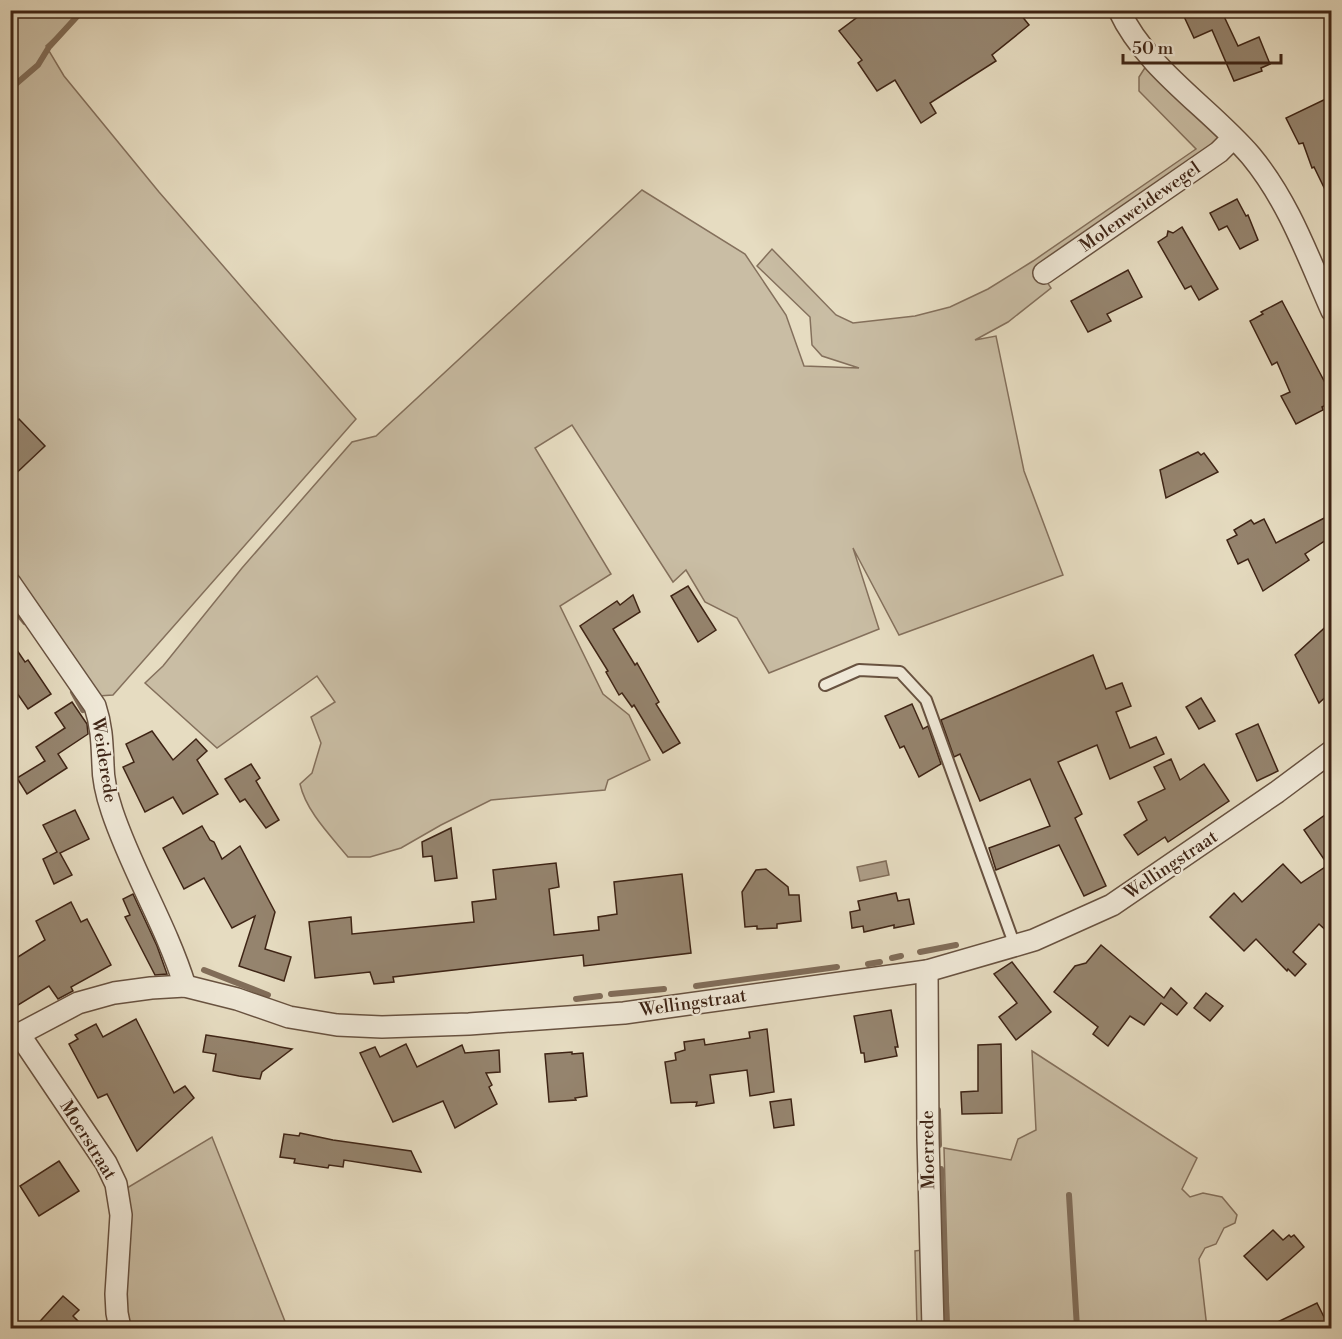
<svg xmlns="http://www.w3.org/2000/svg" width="1342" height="1339" font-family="'Libre Bodoni',serif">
	<rect width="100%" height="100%" fill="#e6dcc1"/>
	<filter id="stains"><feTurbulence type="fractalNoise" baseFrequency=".00333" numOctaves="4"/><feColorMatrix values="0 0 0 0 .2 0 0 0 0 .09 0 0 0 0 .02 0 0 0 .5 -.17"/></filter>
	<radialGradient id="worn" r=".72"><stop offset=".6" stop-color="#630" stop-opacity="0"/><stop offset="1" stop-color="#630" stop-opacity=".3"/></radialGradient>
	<g fill="#c9bda4" stroke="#84705c" stroke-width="1.5">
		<path d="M10 11H84L46 46 64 76 159 192 356 419 113 695 98 696 74 657 11 570Z"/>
		<path d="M1148 63 1222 136 1194 158 1038 268 1051 288 1008 322 975 340 996 336 1024 471 1063 575 899 635 853 548 879 629 769 673 737 618 705 602 686 570 673 582 572 425 535 448 611 574 560 606 603 694 629 715 650 760 608 780 605 790 491 800 441 825 401 848 370 857H348C330 835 306 811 300 784L312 773 321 743 311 717 335 702 317 676 217 748 145 683 163 666 242 568 352 442 376 436 642 190 745 254 786 315 804 366 859 368 822 356 812 345 810 317 757 266 772 249 836 315 853 323 915 316 950 307 988 289 1033 261 1196 149 1139 91V77Z"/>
		<path d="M1032 1051 1197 1158 1182 1189 1190 1197 1203 1193 1222 1197 1237 1215 1235 1223 1224 1228 1216 1244 1205 1248 1199 1259 1207 1328H949L944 1148 1011 1160 1018 1139 1036 1130Z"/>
		<path d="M212 1137 286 1324 278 1328H129L123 1287 127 1188Z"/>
		<path d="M922 1250 925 1328H917L915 1251Z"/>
	</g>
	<path fill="#ad9d87" stroke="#816d59" stroke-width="1.5" d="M886 861 889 875 860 881 857 867Z"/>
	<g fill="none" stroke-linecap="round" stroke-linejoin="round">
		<g stroke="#816d59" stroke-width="6">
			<path d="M10 89 38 65 49 47 83 10"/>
			<path d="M10 604 25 622"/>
			<path d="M73 692 83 710"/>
			<path d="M920 952 956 945"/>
			<path d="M892 958 901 956"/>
			<path d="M868 964 880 962"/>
			<path d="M204 970 268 995"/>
			<path d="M696 986 837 967"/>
			<path d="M611 994 664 989"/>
			<path d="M576 999 600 996"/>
			<path d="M938 1110 939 1145"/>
			<path d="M941 1169 947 1328"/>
			<path d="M1069 1195 1077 1328"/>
		</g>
	</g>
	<g fill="#95846e" stroke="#3e2415" stroke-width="1.5">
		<path d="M867 10H1017L1029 25 992 55 996 61 930 103 936 113 921 123 895 80 877 91 858 63 862 60 839 31Z"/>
		<path d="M1181 10H1221L1238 46 1259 37 1270 64 1261 68 1262 71 1234 81 1212 30 1194 38Z"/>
		<path d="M1332 96V204L1314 167 1312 168 1303 143 1299 144 1286 118Z"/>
		<path d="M1237 199 1246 216 1248 215 1258 240 1240 249 1227 226 1219 230 1210 213Z"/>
		<path d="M1182 227 1218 289 1199 300 1191 286 1185 289 1158 242 1167 236 1168 231 1173 233Z"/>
		<path d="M1128 270 1142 297 1107 314 1111 321 1088 332 1071 301Z"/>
		<path d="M1282 301 1332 396V402L1322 407 1323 410 1296 424 1281 396 1290 392 1277 362 1272 365 1250 321 1263 314 1261 312Z"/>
		<path d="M19 419 45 446 10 479V428Z"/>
		<path d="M1198 452 1201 455 1204 453 1218 472 1166 498 1160 470Z"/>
		<path d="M1332 514V536L1305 554 1309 560 1263 591 1248 559 1238 564 1227 540 1237 535 1234 530 1251 520 1254 524 1264 519 1276 543Z"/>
		<path d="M688 586 716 630 698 642 671 596Z"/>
		<path d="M633 595 640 612 613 629 635 665 637 663 659 702 656 704 680 743 663 753 634 705 632 707 622 693 619 695 606 672 608 671 580 626 617 601 620 605Z"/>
		<path d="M1332 621V691L1319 703 1295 655Z"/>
		<path d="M10 640 25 662 28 660 51 694 28 709 10 683Z"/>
		<path d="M1093 655 1106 689 1122 683 1131 706 1116 712 1130 748 1156 737 1164 754 1110 779 1097 745 1058 762 1082 814 1075 818 1106 886 1084 896 1059 845 996 870 989 848 1050 826 1030 779 980 801 960 754 954 757 941 720Z"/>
		<path d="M1201 698 1215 721 1199 729 1186 707Z"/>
		<path d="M72 702 87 724 88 734 58 754 67 768 27 794 17 778 45 761 36 747 65 728 55 713Z"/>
		<path d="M912 704 923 729 928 726 941 764 919 777 904 746 900 748 885 716Z"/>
		<path d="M1258 724 1278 771 1257 781 1236 734Z"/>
		<path d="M152 731 173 760 196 739 207 751 197 760 218 794 183 814 173 797 145 812 123 767 134 762 126 744Z"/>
		<path d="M1171 759 1180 780 1204 764 1229 801 1168 842 1165 837 1138 855 1124 835 1147 820 1138 802 1165 789 1154 767Z"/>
		<path d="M251 764 260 778 256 781 279 820 266 828 245 799 240 802 225 779Z"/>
		<path d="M75 810 89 839 60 853 72 875 54 884 43 859 57 852 43 825Z"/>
		<path d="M1332 810V936L1319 924 1293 952 1306 964 1295 976 1288 969 1287 971 1256 939 1244 951 1210 917 1234 893 1242 902 1283 864 1301 883 1328 865 1304 830Z"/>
		<path d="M202 826 210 840 214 842 222 859 240 846 275 912 265 949 291 957 284 981 239 966 255 916 232 928 204 878 184 889 163 848Z"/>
		<path d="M451 828 457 878 435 881 432 856 423 857 422 842Z"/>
		<path d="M556 863 559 887 549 889 554 935 599 930 598 917 617 914 614 882 682 874 691 953 584 966 583 955 393 977 394 982 374 984 370 972 315 978 309 922 351 917 352 934 474 922 472 902 496 899 493 870Z"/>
		<path d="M766 869 788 887 789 895H799L801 921 777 924V928L757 929V926L745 927 742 892 756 870Z"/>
		<path d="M896 893 898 901 909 899 914 924 894 928V925L864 932 863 926 852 928 850 912 860 910 858 901Z"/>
		<path d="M133 894 157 946 167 974 155 975 125 917 130 915 123 899Z"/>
		<path d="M71 902 81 922 87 919 111 965 71 987 73 991 58 999 49 986 10 1010V962L45 940 36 921Z"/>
		<path d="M1101 945 1164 998 1171 988 1187 1003 1177 1015 1161 1003 1144 1025 1130 1016 1108 1046 1093 1034 1098 1027 1054 992 1075 966 1086 963Z"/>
		<path d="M1012 962 1051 1012 1016 1040 999 1017 1017 1003 994 974Z"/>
		<path d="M1206 993 1223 1006 1210 1021 1194 1008Z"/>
		<path d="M891 1010 898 1047H895L897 1056 865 1062 864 1053H861L854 1016Z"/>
		<path d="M136 1019 174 1093 185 1086 194 1098 137 1151 107 1094 98 1098 69 1044 78 1039 75 1035 96 1024 103 1037Z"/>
		<path d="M767 1029 774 1092 750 1096 747 1070 710 1075 714 1103 696 1106 697 1102 671 1103 665 1062 676 1060 675 1053 685 1050 684 1042 704 1039 705 1045 750 1038 749 1032Z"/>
		<path d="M206 1035 245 1041 292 1049 262 1072 260 1079 239 1076 213 1071 216 1054 203 1052Z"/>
		<path d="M406 1044 417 1067 462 1045 465 1053 499 1050 500 1072 486 1073 492 1085 489 1087 497 1104 455 1128 443 1101 393 1122 360 1053 375 1047 380 1057Z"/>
		<path d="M1001 1044 1002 1113 962 1114 961 1092 978 1091V1045Z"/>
		<path d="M572 1052V1054L583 1053 587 1096 575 1098 576 1100 549 1102 545 1054Z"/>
		<path d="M791 1099 794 1125 774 1128 770 1102Z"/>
		<path d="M300 1133 333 1140 411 1151 421 1172 344 1160 343 1167 329 1165 328 1168 294 1163 295 1159 280 1157 284 1134 299 1136Z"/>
		<path d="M59 1161 79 1191 39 1216 20 1186Z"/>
		<path d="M1273 1230 1283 1240 1289 1235 1291 1237 1294 1235 1304 1247 1267 1280 1244 1256Z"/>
		<path d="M63 1296 79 1310 73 1316 86 1329H33Z"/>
		<path d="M1317 1303 1330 1329H1263Z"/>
	</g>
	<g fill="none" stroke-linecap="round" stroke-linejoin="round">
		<defs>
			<path id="service" d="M825 685 859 670 900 672 926 700 1015 946"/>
			<g id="minor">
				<path d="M1119 10C1146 69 1210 108 1251 156 1289 202 1308 257 1332 311"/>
				<path d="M1044 273 1219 152 1233 138"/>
				<path d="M10 583 95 706C102 727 102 744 103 765 103 781 107 796 112 811 132 871 166 925 185 986"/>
				<path d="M927 971 928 1138 933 1328"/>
				<path d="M19 1034 106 1163 116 1184 121 1215 116 1294 117 1313 120 1328"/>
				<path d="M10 1039 78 1003 114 993 151 988 185 986 237 999 289 1017 337 1025 382 1027 469 1024 624 1013 927 971 1034 940 1112 905 1277 792 1332 751"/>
			</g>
		</defs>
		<use href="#service" stroke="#685240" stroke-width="14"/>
		<use href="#minor" stroke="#685240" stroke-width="24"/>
		<use href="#service" stroke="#efe8d7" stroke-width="10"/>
		<use href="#minor" stroke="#efe8d7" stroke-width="21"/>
	</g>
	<g text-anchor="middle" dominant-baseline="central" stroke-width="4.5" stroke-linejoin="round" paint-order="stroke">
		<g font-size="18" fill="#3e2415" stroke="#efe8d7">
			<text transform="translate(1140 207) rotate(-35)">Molenweidewegel</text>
			<text transform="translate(104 760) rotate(81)">Weiderede</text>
			<text transform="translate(1171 865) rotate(-34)">Wellingstraat</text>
			<text transform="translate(693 1003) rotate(-8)">Wellingstraat</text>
			<text transform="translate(88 1140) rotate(58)">Moerstraat</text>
			<text transform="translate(928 1150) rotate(-91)">Moerrede</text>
		</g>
	</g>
	<rect width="1342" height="1339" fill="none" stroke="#e6dcc1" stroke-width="36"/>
	<rect x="12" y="12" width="1318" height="1315" fill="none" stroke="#3e2415" stroke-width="3"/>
	<rect x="18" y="18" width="1306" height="1303" fill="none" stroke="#3e2415" stroke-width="1.5"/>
	<path d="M1123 54v9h158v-9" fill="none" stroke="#3e2415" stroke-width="3"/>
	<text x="1132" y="54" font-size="18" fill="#3e2415" stroke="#efe8d7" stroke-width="4.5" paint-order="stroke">50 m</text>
	<rect width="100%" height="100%" filter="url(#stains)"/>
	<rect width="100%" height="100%" fill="url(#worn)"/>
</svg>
